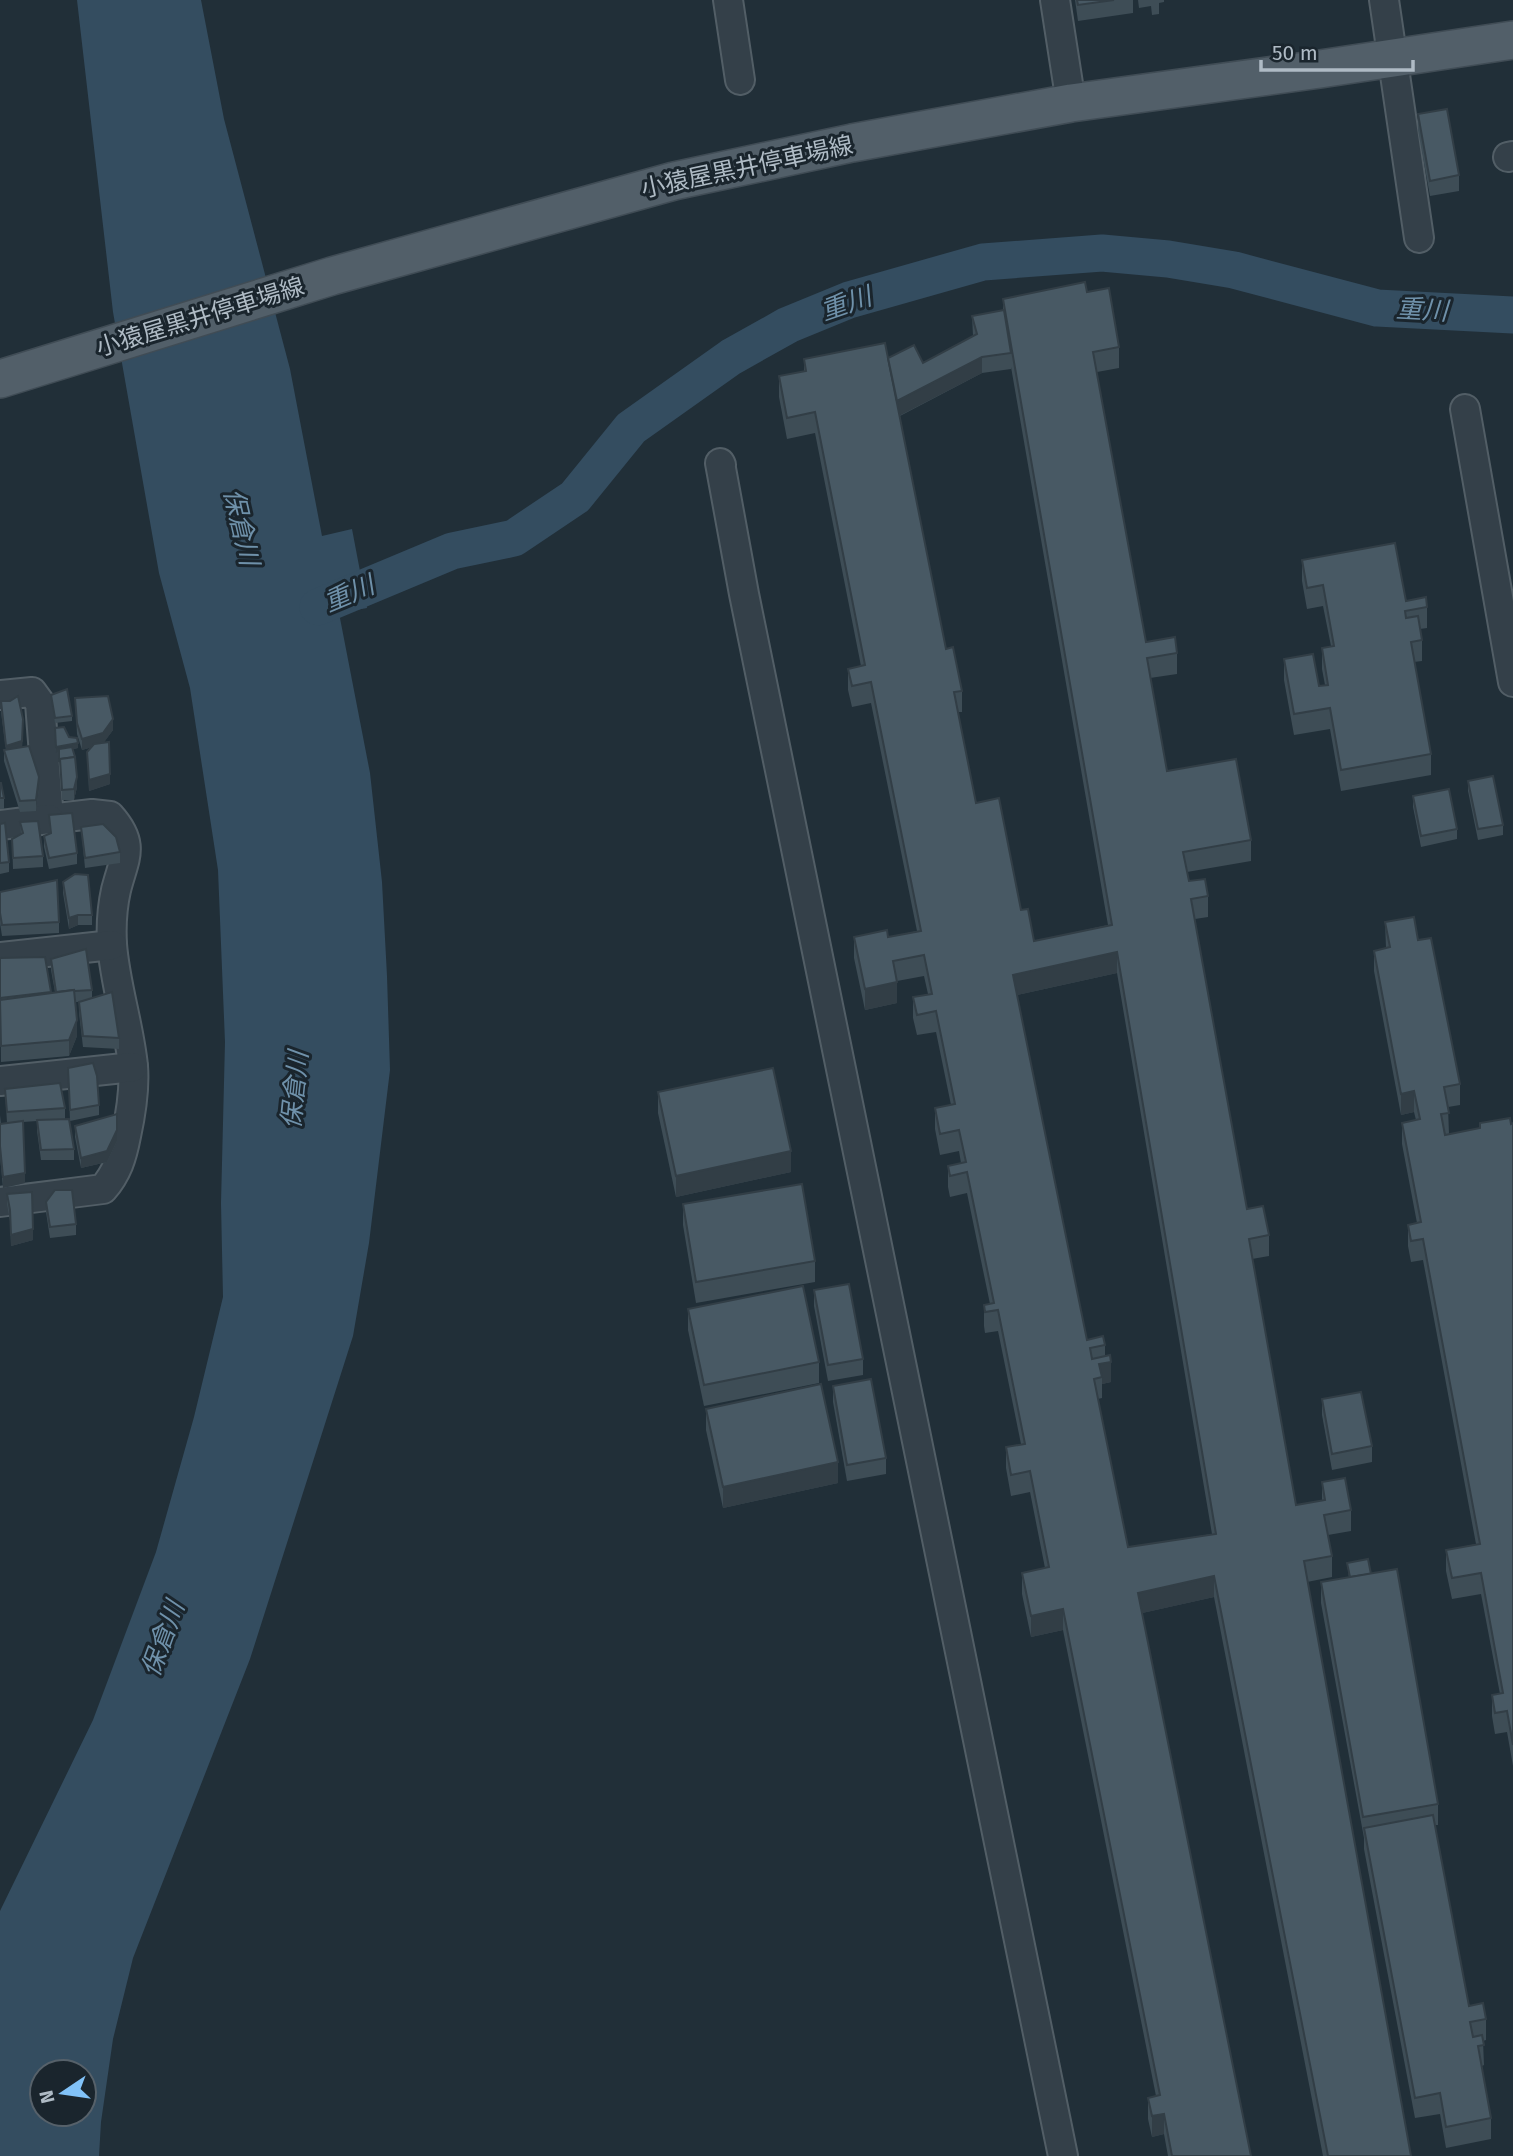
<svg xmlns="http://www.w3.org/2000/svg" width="1513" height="2156" font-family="'Fira Sans','Noto Sans JP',sans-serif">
	<rect width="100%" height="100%" fill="#212f38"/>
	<path fill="#344d60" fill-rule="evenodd" d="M77 0H201L224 119 290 369 322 536 352 529 367 608 339 613 370 773 382 882 387 976 390 1070 369 1243 353 1336 250 1659 133 1958 113 2039 101 2122 99 2156H0V1911L93 1720 156 1552 194 1417 223 1297 221 1203 225 1042 218 870 190 688 159 573 113 312ZM42 2072H84V2114H42Z"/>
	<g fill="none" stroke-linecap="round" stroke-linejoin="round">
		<path stroke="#344d60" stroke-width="37" d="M318 607 452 551 514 538 575 497 631 428 731 357 788 325 849 300 983 262 1102 253 1168 259 1234 270 1377 308 1513 315"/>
		<defs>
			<g id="minor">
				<path d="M728 0 740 80"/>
				<path d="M1055 0 1071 103"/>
				<path d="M1384 0 1419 238"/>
				<path d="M1508 157 1513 156"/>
				<path d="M1465 409 1513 682"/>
				<path d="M721 465 720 463 744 594 1063 2156"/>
				<path d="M0 695 32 692 40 703 49 819 92 814 110 816C136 845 124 858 116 890 112 908 111 926 112 944 115 985 129 1025 133 1066 135 1090 131 1113 126 1136 122 1157 117 1173 103 1189L0 1202"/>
				<path d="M0 825 49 819"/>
				<path d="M0 957 112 945"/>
				<path d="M0 1081 133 1067"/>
			</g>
			<path id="major" d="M0 379 332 276 674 181 852 143 1071 103 1320 69 1513 40"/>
		</defs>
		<use href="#minor" stroke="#525e66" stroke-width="32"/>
		<use href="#major" stroke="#404c55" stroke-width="40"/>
		<use href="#minor" stroke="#344049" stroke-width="28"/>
		<use href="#major" stroke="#525f69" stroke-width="37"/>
	</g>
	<g fill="#3e4d56" fill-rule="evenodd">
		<path d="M1075 0H1133V13L1078 21Z"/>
		<path d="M1138 0H1164V2L1159 3V14L1152 15 1151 6 1139 8Z"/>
		<path d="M1418 114 1459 175V191L1430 196 1418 130Z"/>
		<path d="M1087 292 1119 347V368L1097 372 1146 642 1177 653V674L1150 678 1167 771 1251 840V861L1187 872 1189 881 1208 896V917L1195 919 1247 1209 1269 1235V1256L1252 1259 1296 1505 1322 1500V1482L1351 1510V1531L1328 1535 1332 1556V1577L1307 1582 1411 2156H1323L1214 1597 1142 1613 1251 2156H1168L1164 2134 1152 2137 1148 2119V2098L1156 2096 1063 1630 1031 1637 1022 1594V1573L1045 1568 1030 1492 1011 1496 1006 1468V1447L1021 1444 998 1331 985 1333 984 1326V1305L990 1304 967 1193 950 1197 948 1187V1166L961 1163 959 1151 940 1155 935 1129V1108L951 1105 936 1032 917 1035 913 1018V997L928 994 924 976 897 981V1003L865 1010 854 958V937H888L917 931 871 703 852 707 848 690V669L861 666 815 433 787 439 779 397V376L804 371V359L888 358 923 363 973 336 972 316 1003 310V299ZM1011 367 1108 925 1034 941 976 803 958 712H962V691L946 649 900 416 982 373 1011 369ZM1117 973 1212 1534 1128 1547 1098 1399 1102 1398V1384L1111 1382 1105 1356V1345L1087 1340 1017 995Z"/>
		<path d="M1302 560 1406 601 1427 607V628L1420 629 1422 640V661L1414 662 1431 754V775L1341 791 1330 729 1294 735 1284 680V659L1319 686 1325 685 1322 669V648L1331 646 1323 606 1307 609 1302 581Z"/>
		<path d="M51 695 72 716V721L55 723Z"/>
		<path d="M75 698 113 730 103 743 110 784 89 791 87 752 92 747 82 750 77 734Z"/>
		<path d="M1 701 23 729 22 747 39 788 36 811 20 812 4 761V750H6L1 712Z"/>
		<path d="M55 728 69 737 78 748 73 749 77 787 74 800H62L59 752 56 753Z"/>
		<path d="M1468 781 1503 825V835L1478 840 1468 791Z"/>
		<path d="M0 783 4 798V809H0Z"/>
		<path d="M1413 796 1457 829V839L1421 847 1413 807Z"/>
		<path d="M49 815 77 853V864L49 869 44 847V836L50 834Z"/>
		<path d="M20 822 43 856V867L13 869 12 839 21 834Z"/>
		<path d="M0 824 9 862V872L0 874Z"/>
		<path d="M81 827 120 852V863L85 868Z"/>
		<path d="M63 882 92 915V925H78L69 929 63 893Z"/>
		<path d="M0 892 59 922V933L2 936 0 923Z"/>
		<path d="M1385 922 1418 940 1460 1084V1105L1448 1107 1449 1134 1480 1128V1123H1513V1766L1507 1732 1495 1734 1492 1716V1695L1500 1694 1481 1594 1452 1599 1446 1571V1550L1476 1544 1423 1260 1411 1262 1408 1246V1225L1417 1223 1402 1144V1123L1416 1120 1414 1112 1401 1115 1374 971V951L1386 948Z"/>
		<path d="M45 957 51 993 55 992 51 970V959L92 990V998L119 1038V1049L83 1047 79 1013V1002H76L77 1036 69 1056 1 1062 0 958Z"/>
		<path d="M68 1068 99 1105V1115L70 1121Z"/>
		<path d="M5 1089 65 1108V1119L74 1149V1160H41L37 1131V1121L23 1122 25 1183 3 1188 0 1156V1115L1 1124 7 1123Z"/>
		<path d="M658 1092 791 1172 676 1197 658 1113Z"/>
		<path d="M75 1126 117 1141 107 1162 81 1168 75 1137Z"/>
		<path d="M7 1194 33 1240 11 1246 10 1221 7 1204Z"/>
		<path d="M46 1202 76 1224V1235L50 1238 46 1212Z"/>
		<path d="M683 1204 815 1261V1282L696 1303 683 1225Z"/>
		<path d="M814 1290 863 1359V1375L828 1381 814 1306Z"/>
		<path d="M688 1309 819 1362V1383L704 1406 688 1330Z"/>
		<path d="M833 1386 886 1458V1474L847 1481 833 1402Z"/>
		<path d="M1322 1399 1372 1446V1462L1332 1470 1322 1415Z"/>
		<path d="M706 1409 838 1483 723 1508 706 1430Z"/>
		<path d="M1347 1563 1371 1574 1438 1804V1825H1435L1469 2006 1486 2019V2040L1483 2041 1484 2065 1482 2066 1491 2118V2139L1446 2148 1440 2114 1415 2118 1364 1849V1838L1321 1603V1582L1349 1578Z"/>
	</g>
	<g fill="#323e46">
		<path d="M982 357V373L895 418V402Z"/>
		<path d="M23 719 22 751 6 756V746Z"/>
		<path d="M113 719V730L103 744 82 750V739Z"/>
		<path d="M78 743V748L56 753V747Z"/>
		<path d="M110 774V784L89 791V780Z"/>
		<path d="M39 777V788L36 811V800Z"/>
		<path d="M77 777V787L74 800V789Z"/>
		<path d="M78 915V925L69 929V918Z"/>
		<path d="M1117 952V973L1013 996V975Z"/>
		<path d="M897 982V1003L865 1010V989Z"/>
		<path d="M77 1020V1036L69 1056V1040Z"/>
		<path d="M1414 1091V1112L1401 1115V1094Z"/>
		<path d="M117 1130V1141L107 1162 81 1168V1158Z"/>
		<path d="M791 1151V1172L676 1197V1176Z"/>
		<path d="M25 1173V1183L3 1188V1177Z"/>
		<path d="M33 1229V1240L11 1246V1235Z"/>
		<path d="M1111 1362V1382L1102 1384V1377L1099 1364Z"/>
		<path d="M838 1462V1483L723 1508V1487Z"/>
		<path d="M1214 1576V1597L1138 1614V1593Z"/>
		<path d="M1063 1609V1630L1031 1637V1616Z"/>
		<path d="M1164 2114V2134L1152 2137V2116Z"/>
	</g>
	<g fill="#485964" stroke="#323e46" stroke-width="2" fill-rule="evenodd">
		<path d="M1077 0H1114L1078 5Z"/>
		<path d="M1447 109 1459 175 1430 181 1418 114Z"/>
		<path d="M1085 282 1087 292 1109 288 1119 347 1093 352 1146 642 1175 637 1177 653 1147 658 1167 771 1236 759 1251 840 1183 852 1189 881 1205 879 1208 896 1191 899 1247 1209 1263 1206 1269 1235 1249 1239 1296 1505 1325 1500 1322 1482 1345 1478 1351 1510 1324 1515 1332 1556 1304 1561 1411 2156H1328L1214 1576 1138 1593 1251 2156H1172L1164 2114 1152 2116 1148 2098 1160 2095 1063 1609 1031 1616 1022 1573 1049 1567 1030 1471 1011 1475 1006 1447 1025 1444 998 1310 985 1312 984 1305 994 1303 967 1172 950 1176 948 1166 966 1162 959 1130 940 1134 935 1108 955 1104 936 1011 917 1015 913 997 932 994 924 955 893 961 897 982 865 989 854 937 887 930 888 937 921 931 871 682 852 686 848 669 865 665 815 412 787 418 779 376 806 371 804 359 885 343 946 649 953 647 962 691 954 692 976 803 999 798 1021 910 1028 909 1034 941 1112 925 1003 299ZM1117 952 1216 1534 1128 1547 1094 1379 1102 1377 1099 1364 1111 1362 1110 1355 1092 1359 1090 1348 1105 1345 1103 1336 1087 1340 1013 975Z"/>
		<path d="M1004 310 1011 353 982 357 897 401 888 358 914 345 923 363 977 334 972 316Z"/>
		<path d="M1395 543 1406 601 1426 597 1427 607 1405 611 1406 618 1418 616 1422 640 1411 642 1431 754 1341 770 1330 708 1294 714 1284 659 1313 654 1319 686 1328 685 1322 648 1334 646 1323 585 1307 588 1302 560Z"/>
		<path d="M67 689 72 716 55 718 51 695Z"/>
		<path d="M18 696 23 719 22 741 6 746 1 701H10Z"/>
		<path d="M108 696 113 719 103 733 82 739 77 723 75 698Z"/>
		<path d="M64 727 69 737 77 738 78 743 56 747 55 728Z"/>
		<path d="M109 742 110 774 89 780 87 752 94 744Z"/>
		<path d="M29 746 39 777 36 800 20 801 4 750Z"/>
		<path d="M72 747 75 757 60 759 59 762V749Z"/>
		<path d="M75 757 77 777 74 789 62 790 60 759Z"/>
		<path d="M1493 776 1503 825 1478 829 1468 781Z"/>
		<path d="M0 783H1L4 798H0Z"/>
		<path d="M1449 789 1457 829 1421 836 1413 796Z"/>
		<path d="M72 813 77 853 49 858 44 836 51 833 49 815Z"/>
		<path d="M38 821 43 856 13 858 12 839 23 833 20 822Z"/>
		<path d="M5 823 9 862 0 863V824Z"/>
		<path d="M103 824 116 837 120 852 85 858 81 827Z"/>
		<path d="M75 874 88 875 92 915H78L69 918 63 882Z"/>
		<path d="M57 880 59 922 2 925 0 913V892Z"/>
		<path d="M1414 917 1418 940 1431 938 1460 1084 1444 1087 1449 1113 1441 1114 1445 1135 1480 1128V1123L1510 1118 1511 1124 1513 1123V1745L1507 1711 1495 1713 1492 1695 1503 1693 1481 1573 1452 1578 1446 1550 1480 1544 1423 1239 1411 1241 1408 1225 1421 1222 1402 1123 1420 1119 1414 1091 1401 1094 1374 951 1390 947 1385 922Z"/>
		<path d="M86 949 92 990 75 991 74 990 56 992 51 959Z"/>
		<path d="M45 957 51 992 0 998V958Z"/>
		<path d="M74 990 77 1020 69 1040 1 1046 0 1000Z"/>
		<path d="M112 992 119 1038 83 1036 79 1002Z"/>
		<path d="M93 1063 97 1076 99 1105 70 1110 68 1068Z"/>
		<path d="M773 1068 791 1151 676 1176 658 1092Z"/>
		<path d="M60 1083 65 1108 7 1112 5 1089Z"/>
		<path d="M117 1114V1130L107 1151 81 1158 75 1126Z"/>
		<path d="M69 1119 74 1149 41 1150 37 1120Z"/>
		<path d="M23 1121 25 1173 3 1177 0 1146V1124Z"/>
		<path d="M802 1184 815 1261 696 1282 683 1204Z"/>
		<path d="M55 1190H72L76 1224 50 1227 46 1202Z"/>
		<path d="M32 1192 33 1229 11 1235 10 1210 7 1194Z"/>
		<path d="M849 1284 863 1359 828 1365 814 1290Z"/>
		<path d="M803 1286 819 1362 704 1385 688 1309Z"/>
		<path d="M871 1379 886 1458 847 1465 833 1386Z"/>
		<path d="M821 1384 838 1462 723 1487 706 1409Z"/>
		<path d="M1361 1392 1372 1446 1332 1454 1322 1399Z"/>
		<path d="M1368 1559 1371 1574 1350 1577 1347 1563Z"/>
		<path d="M1397 1569 1438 1804 1363 1817 1321 1582Z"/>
		<path d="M1433 1815 1469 2006 1483 2003 1486 2019 1470 2022 1473 2037 1482 2035 1484 2045 1478 2046 1491 2118 1446 2127 1440 2093 1415 2098 1364 1828Z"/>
	</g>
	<g text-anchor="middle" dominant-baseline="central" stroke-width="6" stroke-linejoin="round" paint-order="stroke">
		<g font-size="24" fill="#afbbc5" stroke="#1a252d">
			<text transform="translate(747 167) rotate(-12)">小猿屋黒井停車場線</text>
			<text transform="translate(200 317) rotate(-17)">小猿屋黒井停車場線</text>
		</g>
		<g font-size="26" font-style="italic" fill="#6f91aa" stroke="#1a252d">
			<text transform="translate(846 304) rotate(-19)">重川</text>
			<text transform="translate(1422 310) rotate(3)">重川</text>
			<text transform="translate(241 527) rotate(77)">保倉川</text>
			<text transform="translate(349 594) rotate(-23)">重川</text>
			<text transform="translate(295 1090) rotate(-84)">保倉川</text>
			<text transform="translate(163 1639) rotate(-70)">保倉川</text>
		</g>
	</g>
	<g transform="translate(63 2093) rotate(257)"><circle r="33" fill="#1a252d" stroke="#56616a" stroke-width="2"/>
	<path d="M0-5L12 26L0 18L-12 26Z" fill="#81c2f8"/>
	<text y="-10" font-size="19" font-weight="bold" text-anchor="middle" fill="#afbbc5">N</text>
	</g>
	<path d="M1261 60v10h152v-10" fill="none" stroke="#afbbc5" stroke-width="3.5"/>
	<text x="1272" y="60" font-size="21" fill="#afbbc5" stroke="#1a252d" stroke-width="5" paint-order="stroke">50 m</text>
</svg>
